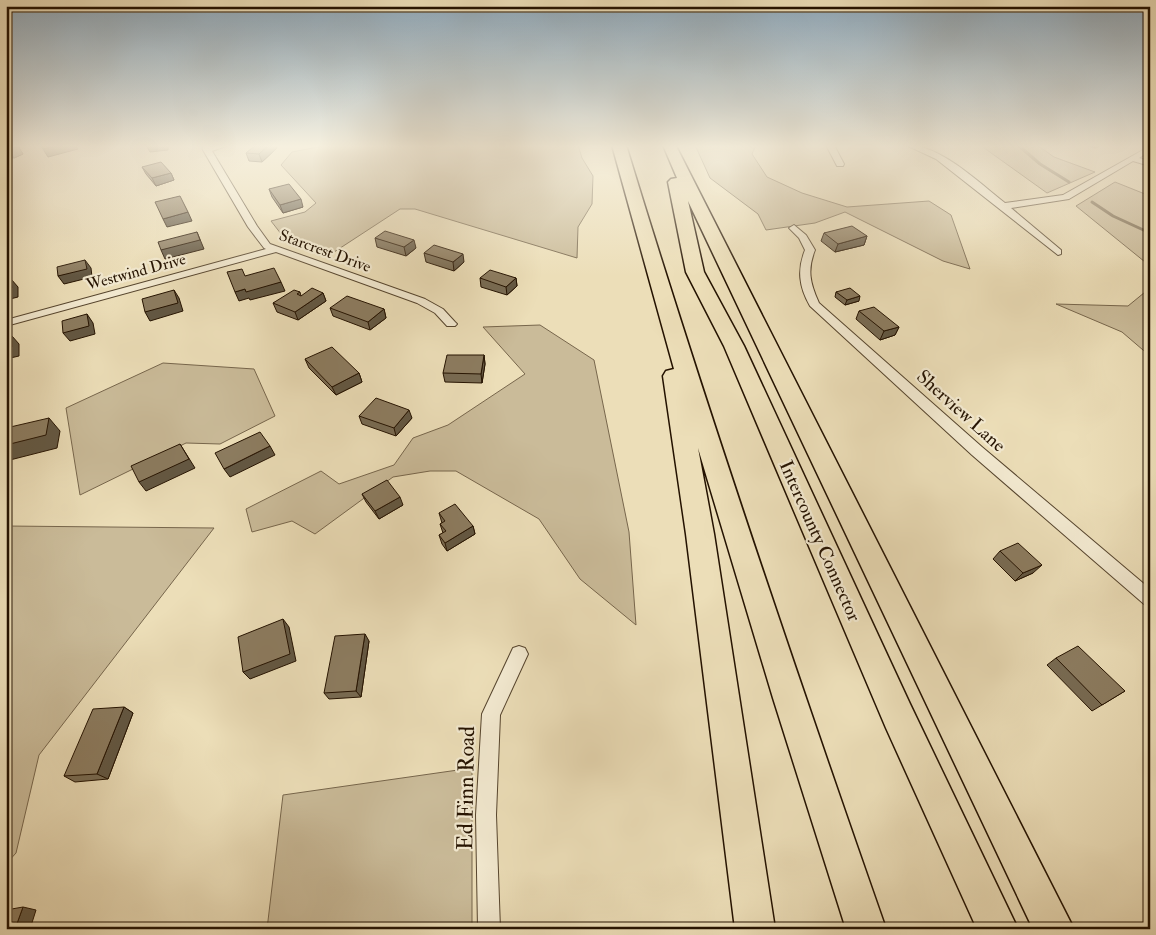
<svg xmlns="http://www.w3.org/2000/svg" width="1156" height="935" font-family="'IM FELL Double Pica',serif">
	<rect width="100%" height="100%" fill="#ecdeb8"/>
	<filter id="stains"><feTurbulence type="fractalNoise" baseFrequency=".004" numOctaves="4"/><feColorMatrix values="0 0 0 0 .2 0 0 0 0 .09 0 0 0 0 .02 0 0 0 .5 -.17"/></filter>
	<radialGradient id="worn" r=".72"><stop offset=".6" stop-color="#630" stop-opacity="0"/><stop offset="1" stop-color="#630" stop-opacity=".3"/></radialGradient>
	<g fill="#cabb99" stroke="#77664c">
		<path d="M328 145H578L582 158 593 176 592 204 578 227 577 258 415 209H400L328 256 285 239 271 221 305 212 316 203 281 165 292 152Z"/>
		<path d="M695 145H756L752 154 767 177 802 193 847 207 929 201 951 215 970 269 943 261 845 212 815 223 766 230 758 214 710 178Z"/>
		<path d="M980 145H1037L1054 157 1095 172 1047 193Z"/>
		<path d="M1115 182 1150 196V266L1076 206Z"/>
		<path d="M1150 288V356L1122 332 1056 304 1128 306Z"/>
		<path d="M540 325 594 360 629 532 636 625 580 579 539 519 456 471H430L393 477 315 534 292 521 252 532 246 509 321 471 339 484 394 465 413 438 448 425 525 374 483 327Z"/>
		<path d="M163 363 254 369 275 416 220 444 186 443 80 495 66 408Z"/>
		<path d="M6 526 214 528 39 755 16 853 6 864Z"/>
		<path d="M472 768V929H267L283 795Z"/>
	</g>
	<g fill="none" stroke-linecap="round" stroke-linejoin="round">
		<g stroke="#736349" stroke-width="3">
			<path d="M1018 145 1040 164 1069 182"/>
			<path d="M1092 202 1113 216 1150 233"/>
		</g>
		<defs>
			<g id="minor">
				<path d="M202 145H210V147L229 145 212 151 257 226 270 244 425 299 443 309 455 322 457 324 455 326H447L435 313 417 303 276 252 6 326V320L266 249 264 248 248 227 203 150Z"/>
				<path d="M826 145H834L844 164 843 166H837Z"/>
				<path d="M906 145C940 144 979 183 1005 203L1063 195 1150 146V151L1139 158 1150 161V166L1133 161 1069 199 1011 208 1061 250V254L1058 255 936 159Z"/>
				<path d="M794 225 806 235 815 250C807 270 810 283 819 303L982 447 1150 589V606L1144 604 972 455 810 306C799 287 797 270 805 250L799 238 789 228Z"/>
				<path d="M519 646 525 648 528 654 500 715 496 815 500 929H478L476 815 482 714 513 648Z"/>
			</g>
			<g id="motorway">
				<path d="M612 145H626C706 408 795 669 886 929H846L773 698 698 448 714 534 775 929H735L686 534 663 376 666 371 674 369Z"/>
				<path d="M663 145 676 146 1074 929H1033L688 201 704 272 744 346 910 704 1018 929H977L886 728 724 346 686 272 668 182 671 179 677 178Z"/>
			</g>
		</defs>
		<use href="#minor" stroke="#56452e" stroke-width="2"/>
		<use href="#motorway" stroke="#241200" stroke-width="3"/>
		<use href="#minor" fill="#f3ead1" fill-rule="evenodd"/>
		<use href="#motorway" fill="#ecdeb8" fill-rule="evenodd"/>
	</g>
	<g fill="#786b53" stroke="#241200">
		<path d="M6 145 18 146 23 154 14 158 6 157Z"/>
		<path d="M256 145H275L277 148 262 162 249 161 246 153Z"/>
		<path d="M1086 145H1102L1095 148Z"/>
		<path d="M142 167 171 173 174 180 156 186 146 174Z"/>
		<path d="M269 189 303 207 283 213 272 197Z"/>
		<path d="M824 233 867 236 864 245 835 252 821 241Z"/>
		<path d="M375 238 416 248 406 256 377 247Z"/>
		<path d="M424 253 464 262 454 271 426 262Z"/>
		<path d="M480 278H516L517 286 507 295 481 287Z"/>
		<path d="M300 292 301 296 323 293 326 301 298 320 277 312 273 303Z"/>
		<path d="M836 292 859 301 845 305 835 297Z"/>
		<path d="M330 308 384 309 386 318 370 330 333 316Z"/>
		<path d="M859 311 899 327 895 335 880 340 856 319Z"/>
		<path d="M484 355 485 364 482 383 445 382 443 373Z"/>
		<path d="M305 359 359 373 362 382 336 395 309 368Z"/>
		<path d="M359 416 412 418 396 436 362 424Z"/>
		<path d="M362 494 403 505 379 519 366 502Z"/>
		<path d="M439 513 473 526 475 534 447 551 442 544 439 535 443 533 440 524 442 523Z"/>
		<path d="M1000 551 1033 573 1015 581 993 559Z"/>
		<path d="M369 641 361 697 329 699 324 693Z"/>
		<path d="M1056 658 1125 691 1092 711 1047 665Z"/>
		<path d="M124 707 133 713 108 779 75 782 64 776Z"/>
	</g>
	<g fill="#625743" stroke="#241200">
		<path d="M61 145H75L78 149 48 157 43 149Z"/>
		<path d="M146 145H168V150L150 152Z"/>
		<path d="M269 145H275L277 148 262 162 259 154Z"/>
		<path d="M1096 145H1102L1095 148Z"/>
		<path d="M18 146 23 154 14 158 9 150Z"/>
		<path d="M171 173 174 180 156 186 152 178Z"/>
		<path d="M301 199 303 207 283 213 280 205Z"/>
		<path d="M188 212 192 221 167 227 163 219Z"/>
		<path d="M197 232 204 249 165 259 161 250Z"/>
		<path d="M867 236 864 245 835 252 838 244Z"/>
		<path d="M414 240 416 248 406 256 404 247Z"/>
		<path d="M463 254 464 262 454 271 453 262Z"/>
		<path d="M85 260 91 268 92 277 64 284 58 276Z"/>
		<path d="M516 278 517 286 507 295 506 287Z"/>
		<path d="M11 279 18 287V297L6 300V290Z"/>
		<path d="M281 282 285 291 250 300 249 298 239 301 235 292 245 289Z"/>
		<path d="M174 290 179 298 183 311 150 321 145 312Z"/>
		<path d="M323 293 326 301 298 320 295 312Z"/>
		<path d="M860 296 859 301 845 305 847 300Z"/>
		<path d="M384 309 386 318 370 330 368 322Z"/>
		<path d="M87 314 93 323 95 334 70 341 63 333Z"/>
		<path d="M899 327 895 335 880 340 884 331Z"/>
		<path d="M12 336 19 344V356L6 359V348Z"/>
		<path d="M484 355 485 364 482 383 481 374Z"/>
		<path d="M359 373 362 382 336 395 332 387Z"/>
		<path d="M409 410 412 418 396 436 394 428Z"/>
		<path d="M49 418 60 431 57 448 6 461V445Z"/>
		<path d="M180 444 195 468 146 491 139 482Z"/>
		<path d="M270 446 275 455 230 477 224 469Z"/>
		<path d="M400 497 403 505 379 519 375 511Z"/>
		<path d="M473 526 475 534 447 551 445 543Z"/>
		<path d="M1042 565 1033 573 1015 581 1023 573Z"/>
		<path d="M283 619 289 627 296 661 250 679 243 672Z"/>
		<path d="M365 634 369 641 361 697 356 691Z"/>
		<path d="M124 707 133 713 108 779 97 774Z"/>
		<path d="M23 907 36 910 30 929H15Z"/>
		<path d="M114 926 126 929H114Z"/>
	</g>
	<g fill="#8c7c60" stroke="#241200">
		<path d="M6 145H13L18 146 9 150H6Z"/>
		<path d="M40 145H61L43 149Z"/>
		<path d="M256 145H269L259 154 246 153Z"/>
		<path d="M161 162 171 173 152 178 142 167Z"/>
		<path d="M289 184 301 199 280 205 269 189Z"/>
		<path d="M180 196 188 212 163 219 155 202Z"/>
		<path d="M852 226 867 236 838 244 824 233Z"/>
		<path d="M385 231 414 240 404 247 375 238Z"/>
		<path d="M197 232 200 240 161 250 158 242Z"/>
		<path d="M434 245 463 254 453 262 424 253Z"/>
		<path d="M85 260 87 269 58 276 57 267Z"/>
		<path d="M274 268 281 282 246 292 245 289 235 292 227 272 242 269 245 276Z"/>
		<path d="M490 270 516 278 506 287 480 278Z"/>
		<path d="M11 279 12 288 6 290V280Z"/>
		<path d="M312 288 323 293 295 312 273 303 294 290 300 292 297 294 301 296Z"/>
		<path d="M850 288 860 296 847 300 836 292Z"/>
		<path d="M174 290 178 303 145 312 142 299Z"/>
		<path d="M347 296 384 309 368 322 330 308Z"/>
		<path d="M874 307 899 327 884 331 859 311Z"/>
		<path d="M87 314 89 326 63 333 62 321Z"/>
		<path d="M12 336V347L6 348V337Z"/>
		<path d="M332 347 359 373 332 387 305 359Z"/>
		<path d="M447 355H484L481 374 443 373Z"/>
		<path d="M376 398 409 410 394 428 359 416Z"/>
		<path d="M49 418 46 435 6 445V428Z"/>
		<path d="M260 432 270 446 224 469 215 453Z"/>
		<path d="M180 444 189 459 139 482 131 466Z"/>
		<path d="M387 480 400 497 375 511 362 494Z"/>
		<path d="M455 504 473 526 445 543 439 535 446 531 440 524 445 521 439 513Z"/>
		<path d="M1018 543 1042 565 1023 573 1000 551Z"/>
		<path d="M283 619 290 654 243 672 238 637Z"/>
		<path d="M365 634 356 691 324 693 335 636Z"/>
		<path d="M1078 646 1125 691 1102 705 1056 658Z"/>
		<path d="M124 707 97 774 64 776 93 709Z"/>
		<path d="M23 907 15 929H6V910Z"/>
		<path d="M114 926V929H101Z"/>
	</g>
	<linearGradient id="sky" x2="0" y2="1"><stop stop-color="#8ea9bc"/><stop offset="0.53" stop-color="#f6f0df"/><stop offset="1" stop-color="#f6f0df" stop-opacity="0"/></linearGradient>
	<rect width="1156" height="276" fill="url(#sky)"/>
	<g text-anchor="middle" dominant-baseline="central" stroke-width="4.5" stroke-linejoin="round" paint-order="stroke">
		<g font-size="16" fill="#241200" stroke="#f3ead1">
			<text transform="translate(325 251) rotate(20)">Starcrest Drive</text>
			<text transform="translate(136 272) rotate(-15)">Westwind Drive</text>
		</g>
		<g font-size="19" fill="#241200" stroke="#f3ead1">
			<text transform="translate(961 411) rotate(42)">Sherview Lane</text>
			<text transform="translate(820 541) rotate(66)">Intercounty Connector</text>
		</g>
		<g font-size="22" fill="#241200" stroke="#f3ead1">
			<text transform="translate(466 788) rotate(-89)">Ed Finn Road</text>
		</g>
	</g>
	<rect width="1156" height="935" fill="none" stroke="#ecdeb8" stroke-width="25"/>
	<rect x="8" y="8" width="1141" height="920" fill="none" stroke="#241200" stroke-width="2.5"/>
	<rect x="12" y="12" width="1131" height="910" fill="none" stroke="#241200"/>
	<rect width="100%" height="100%" filter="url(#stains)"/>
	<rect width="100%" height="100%" fill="url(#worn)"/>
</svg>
